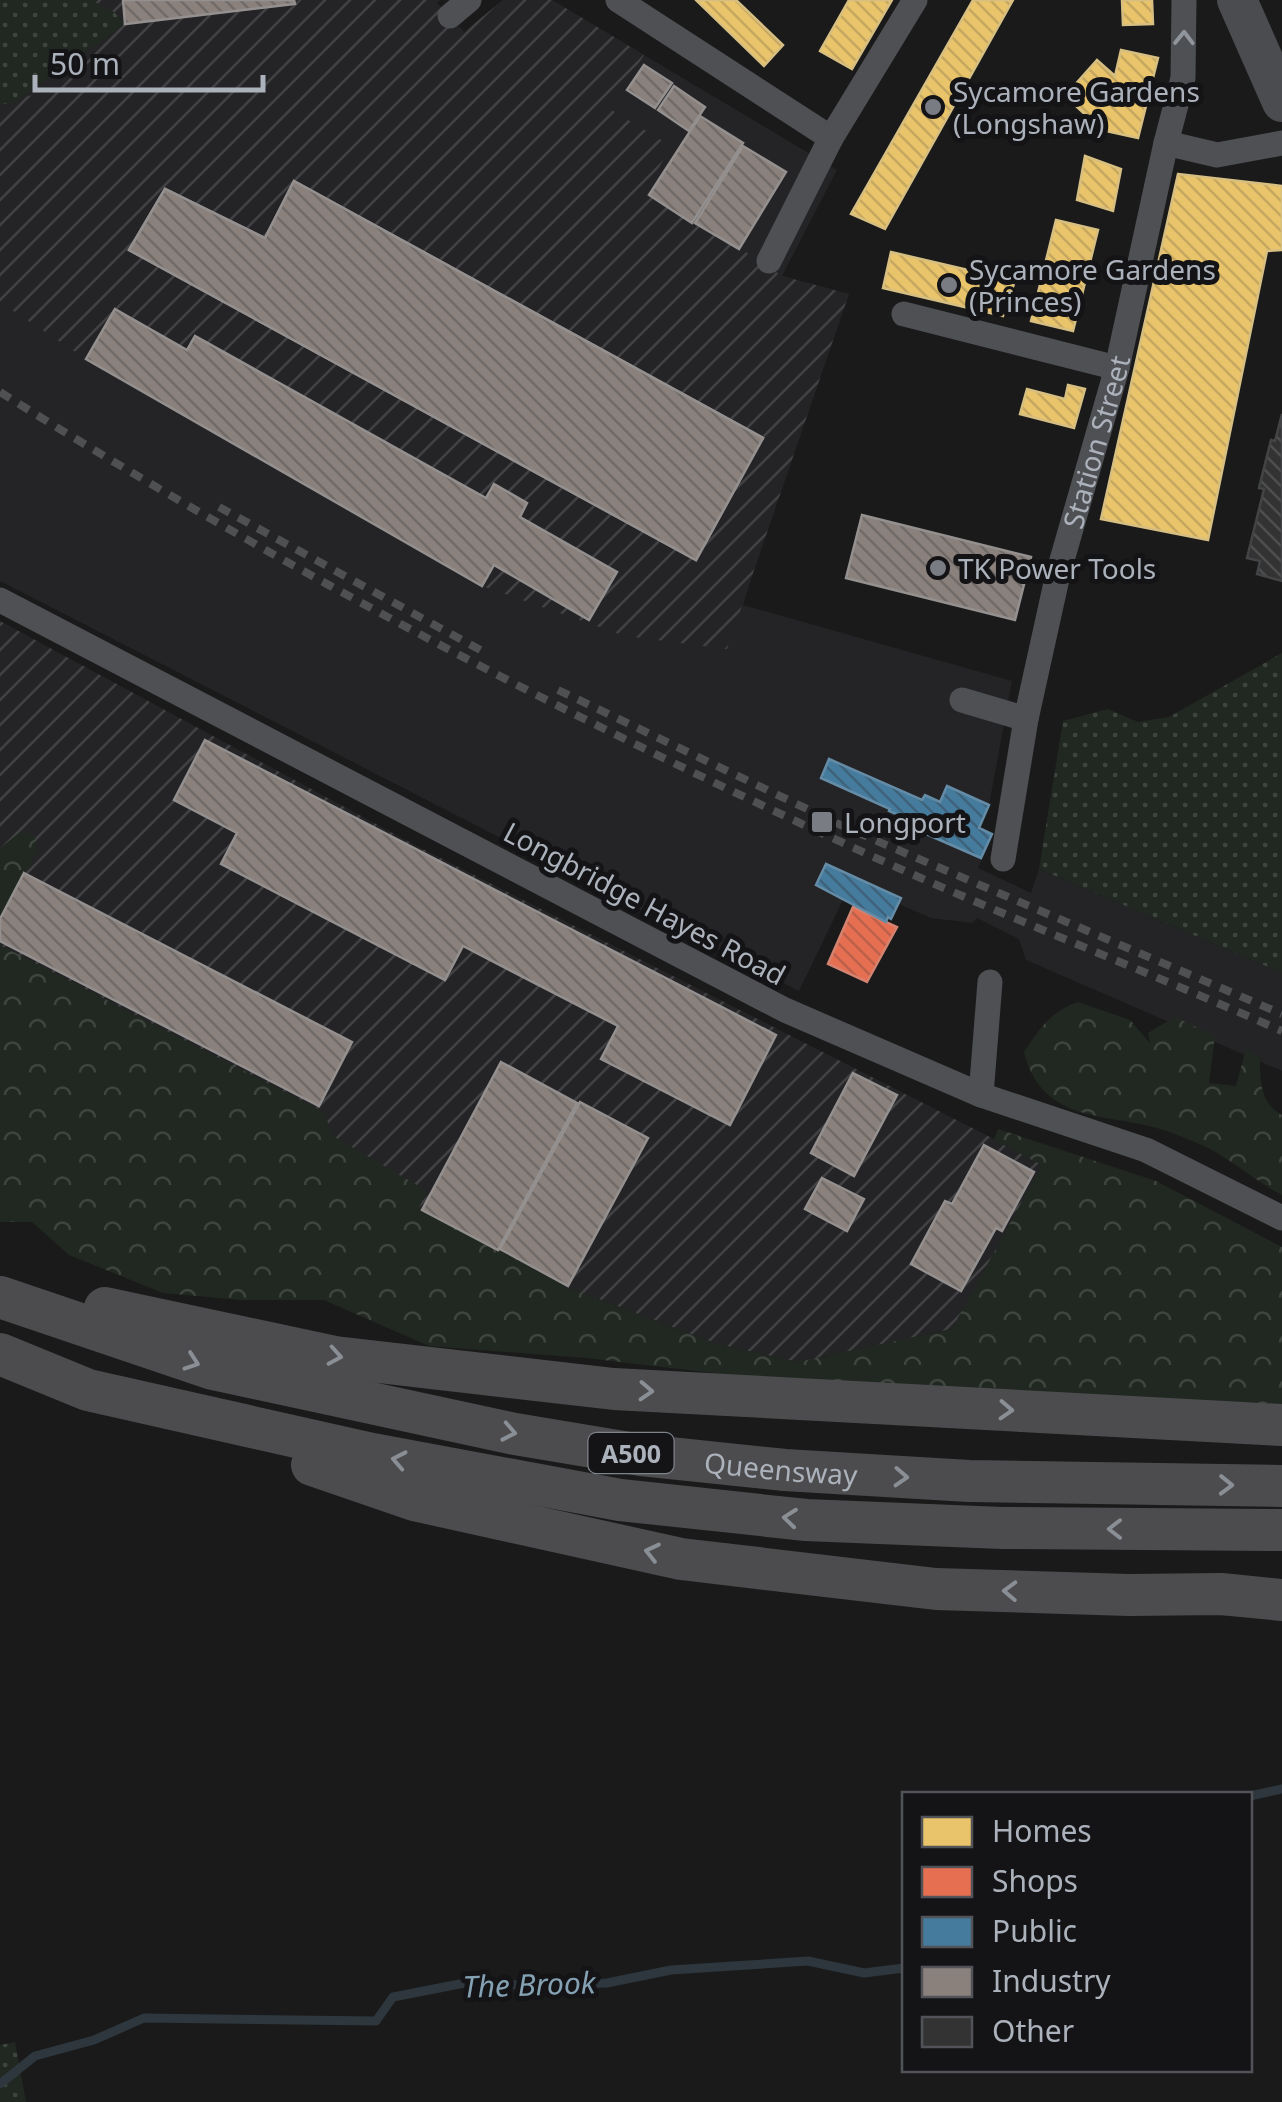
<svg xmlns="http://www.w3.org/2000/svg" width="1282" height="2102" font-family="'Noto Sans',sans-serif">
	<defs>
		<pattern id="industrial-furrows" width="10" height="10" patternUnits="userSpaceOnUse" patternTransform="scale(2.5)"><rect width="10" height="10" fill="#242426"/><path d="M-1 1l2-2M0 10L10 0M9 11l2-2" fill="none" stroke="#414144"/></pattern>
		<pattern id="forest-crowns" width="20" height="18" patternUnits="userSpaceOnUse" patternTransform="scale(2.5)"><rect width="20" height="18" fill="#202821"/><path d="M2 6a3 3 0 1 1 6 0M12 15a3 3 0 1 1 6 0" fill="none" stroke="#3e453f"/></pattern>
		<pattern id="park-dots" width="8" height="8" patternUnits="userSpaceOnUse" patternTransform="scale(2.5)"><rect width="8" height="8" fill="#202821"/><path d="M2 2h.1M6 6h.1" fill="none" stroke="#3e453f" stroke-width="1.8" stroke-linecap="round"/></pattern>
		<pattern id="homes-back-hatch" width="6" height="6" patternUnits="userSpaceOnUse" patternTransform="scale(2.5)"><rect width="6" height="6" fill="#e9c46a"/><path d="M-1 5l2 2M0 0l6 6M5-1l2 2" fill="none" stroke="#c5a760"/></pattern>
		<pattern id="shops-back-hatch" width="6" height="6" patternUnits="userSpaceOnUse" patternTransform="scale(2.5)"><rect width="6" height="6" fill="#e76f51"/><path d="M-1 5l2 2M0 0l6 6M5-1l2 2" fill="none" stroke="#ba604b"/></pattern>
		<pattern id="public-back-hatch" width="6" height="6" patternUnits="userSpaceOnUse" patternTransform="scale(2.5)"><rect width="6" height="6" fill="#457b9d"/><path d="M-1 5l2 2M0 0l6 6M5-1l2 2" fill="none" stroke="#3f627a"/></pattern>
		<pattern id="industry-back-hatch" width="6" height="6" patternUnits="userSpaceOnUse" patternTransform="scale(2.5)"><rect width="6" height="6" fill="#8a817c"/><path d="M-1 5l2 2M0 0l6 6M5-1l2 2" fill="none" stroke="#706a68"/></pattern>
		<pattern id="building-back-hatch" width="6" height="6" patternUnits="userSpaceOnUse" patternTransform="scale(2.5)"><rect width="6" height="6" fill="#333334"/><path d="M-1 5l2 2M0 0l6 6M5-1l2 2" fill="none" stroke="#4e4e4f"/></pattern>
	</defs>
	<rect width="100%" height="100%" fill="#1a1a1a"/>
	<path fill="#242426" d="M420 0 436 3 464 32 503 0H552L837 170 782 276 849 294 798 429 743 605 1012 681 989 805 979 828 992 834 978 868 1031 893 1039 869 1282 973V1071L1026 960 1019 939 977 918 973 923 931 918 899 904 886 922 843 900 799 991 0 581V104L125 24Z"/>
	<g fill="url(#industrial-furrows)">
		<path d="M90 0H440L437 3 464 32 503 0H552L644 55 610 109 671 146 648 187 782 276 849 294 727 649 625 636 482 586 86 359 0 302V102L47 92 58 32Z"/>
		<path d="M0 621 413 844 1043 1164 952 1329 798 1362 717 1344 567 1287 0 986Z"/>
	</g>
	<g fill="url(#forest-crowns)">
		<path d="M23 830 35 837 37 852 0 919V848Z"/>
		<path d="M0 945 324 1112 333 1136 427 1191 419 1208 567 1287 717 1344 798 1362 952 1329 1042 1165 994 1140 998 1129 1156 1181 1282 1247V1404L765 1379 586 1358 429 1346 324 1300H242L163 1293 69 1255 32 1222H0Z"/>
		<path d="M1078 1002 1130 1020 1150 1043 1148 1033 1175 1017 1215 1036 1209 1083 1236 1086 1246 1049 1260 1057C1260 1079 1260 1104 1282 1115V1195C1255 1181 1231 1159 1204 1146 1186 1138 1164 1129 1145 1125 1092 1114 1040 1116 1024 1052 1040 1028 1050 1012 1078 1002Z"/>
	</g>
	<g fill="url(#park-dots)">
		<path d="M0 0H91L114 12 125 24 13 103 0 104Z"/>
		<path d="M1282 653V973L1039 869 1063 721 1108 709 1138 722 1169 717Z"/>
		<path d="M15 2042 26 2102H0V2045Z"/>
	</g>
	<g fill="url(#homes-back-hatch)" stroke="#d7bf82" stroke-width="2.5">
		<path d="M696 0H736L783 45 764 66Z"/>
		<path d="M849 0H892L852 69 820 51Z"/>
		<path d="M973 0H1013L885 229 851 214Z"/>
		<path d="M1122 0H1152L1153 24 1123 25Z"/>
		<path d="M1121 50 1158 58 1138 138 1102 130 1065 96 1097 60 1115 76Z"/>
		<path d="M1085 156 1121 169 1113 211 1077 200Z"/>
		<path d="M1178 174 1282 186V250L1267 251 1208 540 1101 519Z"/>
		<path d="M1056 220 1098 230 1073 331 1031 321Z"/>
		<path d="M891 252 1015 281 1003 316 883 288Z"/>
		<path d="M1068 385 1085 389 1074 428 1020 414 1027 389 1065 399Z"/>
	</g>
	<path fill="url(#shops-back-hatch)" stroke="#d58371" stroke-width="2.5" d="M853 907 897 927 867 982 828 964Z"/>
	<g fill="url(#public-back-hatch)" stroke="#648ca6" stroke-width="2.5">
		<path d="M829 759 922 800 925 795 940 802 947 786 989 805 979 828 992 834 981 858 910 827 912 821 889 811 890 809 821 778Z"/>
		<path d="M826 864 901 898 891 919 888 917 886 922 816 885Z"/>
	</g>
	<g fill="url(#industry-back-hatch)" stroke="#94908f" stroke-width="2.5">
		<path d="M123 0H294L295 4 125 24Z"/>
		<path d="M644 65 672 83 655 108 627 90Z"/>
		<path d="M674 86 705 107 689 131 658 110Z"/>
		<path d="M700 116 743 143 692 223 649 195Z"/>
		<path d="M743 146 786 172 739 249 695 223Z"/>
		<path d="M294 181 763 438 696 560 129 250 165 189 265 238Z"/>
		<path d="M294 181 763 438 696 560 129 250 165 189 265 238Z"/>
		<path d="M115 309 187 350 195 336 486 498 494 484 527 503 520 517 617 572 589 620 494 565 482 586 86 359Z"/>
		<path d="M862 515 1031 557 1015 620 846 578Z"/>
		<path d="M205 740 776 1035 730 1125 601 1059 618 1026 463 946 445 980 221 864 237 833 174 800Z"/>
		<path d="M24 873 352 1042 319 1106 0 941V919Z"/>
		<path d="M501 1062 577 1103 498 1250 422 1210Z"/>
		<path d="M853 1073 897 1095 854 1176 811 1153Z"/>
		<path d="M580 1102 648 1138 568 1286 500 1249Z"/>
		<path d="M984 1145 1034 1172 1002 1231 996 1228 961 1291 911 1264 945 1201 952 1204Z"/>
		<path d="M822 1178 864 1199 847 1231 805 1209Z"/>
	</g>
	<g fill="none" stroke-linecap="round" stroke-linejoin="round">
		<g stroke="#2d373d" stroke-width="9">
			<path d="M1250 1796 1282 1789"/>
			<path d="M0 2084 35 2056 94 2040 144 2018 376 2021 393 1997 475 1981 527 1986 607 1983 671 1970 808 1961 864 1973 904 1968"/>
		</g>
	</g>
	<path fill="url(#building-back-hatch)" stroke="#424446" stroke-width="2.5" d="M1282 414V581L1257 574 1260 561 1247 558 1264 489 1259 488 1271 440 1275 441Z"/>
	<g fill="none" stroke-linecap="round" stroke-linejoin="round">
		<g stroke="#4e5053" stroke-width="25">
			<path d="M618 0 831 138"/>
			<path d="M450 16 469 0"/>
			<path d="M1166 143 1217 155 1282 143"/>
			<path d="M769 261 831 138 915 0"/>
			<path d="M904 314 1117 368"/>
			<path d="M0 600 785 1010 981 1095 1146 1150 1282 1218"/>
			<path d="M962 700 1026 719"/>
			<path id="s1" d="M1003 859 1026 719 1058 574 1117 368 1166 143 1183 78 1184 0"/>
			<path d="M981 1095 990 982"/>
		</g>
		<path stroke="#4b4c4f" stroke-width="40" d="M1237 0 1282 102"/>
		<g stroke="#4c4c4f" stroke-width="42">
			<path id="s2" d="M0 1297 213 1369 515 1434 641 1455 785 1470 969 1481 1282 1486"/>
			<path d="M105 1308 335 1357 614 1389 1282 1425"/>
			<path d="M0 1354 88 1390 372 1454 620 1500 806 1520 1002 1528 1282 1530"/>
			<path d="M312 1465 414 1500 681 1559 936 1589 1129 1595 1221 1594 1282 1600"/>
		</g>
		<g stroke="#4e5052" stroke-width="8" stroke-dasharray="12 10" stroke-linecap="butt">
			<path d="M0 392C277 566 567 717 865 853 1003 916 1144 970 1282 1031"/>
			<path d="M219 507 482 651"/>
			<path d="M558 690 849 829 1282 1014"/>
		</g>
	</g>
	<defs><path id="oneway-chevron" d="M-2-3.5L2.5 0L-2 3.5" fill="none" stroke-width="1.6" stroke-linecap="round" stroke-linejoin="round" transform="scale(2.5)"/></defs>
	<use stroke="#90959c" href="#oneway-chevron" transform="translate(1184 38) rotate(-89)"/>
	<g stroke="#8a8e95">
		<use href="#oneway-chevron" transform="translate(335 1356) rotate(10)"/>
		<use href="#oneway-chevron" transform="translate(192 1362) rotate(19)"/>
		<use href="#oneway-chevron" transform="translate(646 1391) rotate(3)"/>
		<use href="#oneway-chevron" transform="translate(1006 1410) rotate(3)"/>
		<use href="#oneway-chevron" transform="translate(509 1432) rotate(11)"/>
		<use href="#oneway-chevron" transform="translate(399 1460) rotate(-169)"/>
		<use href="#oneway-chevron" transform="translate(901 1477) rotate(3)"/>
		<use href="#oneway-chevron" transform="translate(1226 1485) rotate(1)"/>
		<use href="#oneway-chevron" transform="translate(790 1518) rotate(-174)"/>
		<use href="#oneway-chevron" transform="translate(1115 1529) rotate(-180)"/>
		<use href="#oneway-chevron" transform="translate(652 1552) rotate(-167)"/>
		<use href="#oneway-chevron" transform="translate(1010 1591) rotate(-178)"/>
	</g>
	<g fill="#797d83" stroke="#141417" stroke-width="4">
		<circle cx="933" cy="107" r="10"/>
		<circle cx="949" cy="285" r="10"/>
		<circle cx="938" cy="568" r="10"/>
		<rect x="810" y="810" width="24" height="24" rx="5"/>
	</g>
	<g text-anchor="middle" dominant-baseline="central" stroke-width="10" stroke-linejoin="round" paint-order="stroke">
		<rect fill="#141417" stroke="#7e838a" stroke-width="2.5" x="588.5" y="1433" width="85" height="40" rx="8"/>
		<g font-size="25" font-weight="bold" fill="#acb2bb">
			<text x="631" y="1453">A500</text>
		</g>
		<g font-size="28" fill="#acb2bb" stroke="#141417" text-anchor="start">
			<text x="953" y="91">Sycamore Gardens<tspan x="953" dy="32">(Longshaw)</tspan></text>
			<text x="969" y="269">Sycamore Gardens<tspan x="969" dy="32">(Princes)</tspan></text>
			<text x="958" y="568">TK Power Tools</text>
			<text x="844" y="822">Longport</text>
		</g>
		<g font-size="28" fill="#acb2bb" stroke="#141417">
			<text stroke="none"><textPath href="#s1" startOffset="428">Station Street</textPath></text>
			<text transform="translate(645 903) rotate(28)">Longbridge Hayes Road</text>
			<text stroke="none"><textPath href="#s2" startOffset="802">Queensway</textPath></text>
		</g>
		<g font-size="30" font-style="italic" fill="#84a2b4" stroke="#141417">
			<text transform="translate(529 1984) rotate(-2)">The Brook</text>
		</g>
	</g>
	<rect x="902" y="1792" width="350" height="280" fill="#141417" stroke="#515359" stroke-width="2.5"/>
	<rect x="922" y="1817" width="50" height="30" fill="#e9c46a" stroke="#515359" stroke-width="2.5"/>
	<text x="992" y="1842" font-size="30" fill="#acb2bb">Homes</text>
	<rect x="922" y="1867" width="50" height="30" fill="#e76f51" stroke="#515359" stroke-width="2.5"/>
	<text x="992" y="1892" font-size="30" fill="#acb2bb">Shops</text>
	<rect x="922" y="1917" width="50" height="30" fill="#457b9d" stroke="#515359" stroke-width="2.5"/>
	<text x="992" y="1942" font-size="30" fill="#acb2bb">Public</text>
	<rect x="922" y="1967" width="50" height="30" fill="#8a817c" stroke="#515359" stroke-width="2.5"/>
	<text x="992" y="1992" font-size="30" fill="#acb2bb">Industry</text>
	<rect x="922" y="2017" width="50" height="30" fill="#333334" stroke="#515359" stroke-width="2.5"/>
	<text x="992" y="2042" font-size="30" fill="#acb2bb">Other</text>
	<path d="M35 75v15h228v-15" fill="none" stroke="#acb2bb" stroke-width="5"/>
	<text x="50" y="75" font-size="30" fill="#acb2bb" stroke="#141417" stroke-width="8" paint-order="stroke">50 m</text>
</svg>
